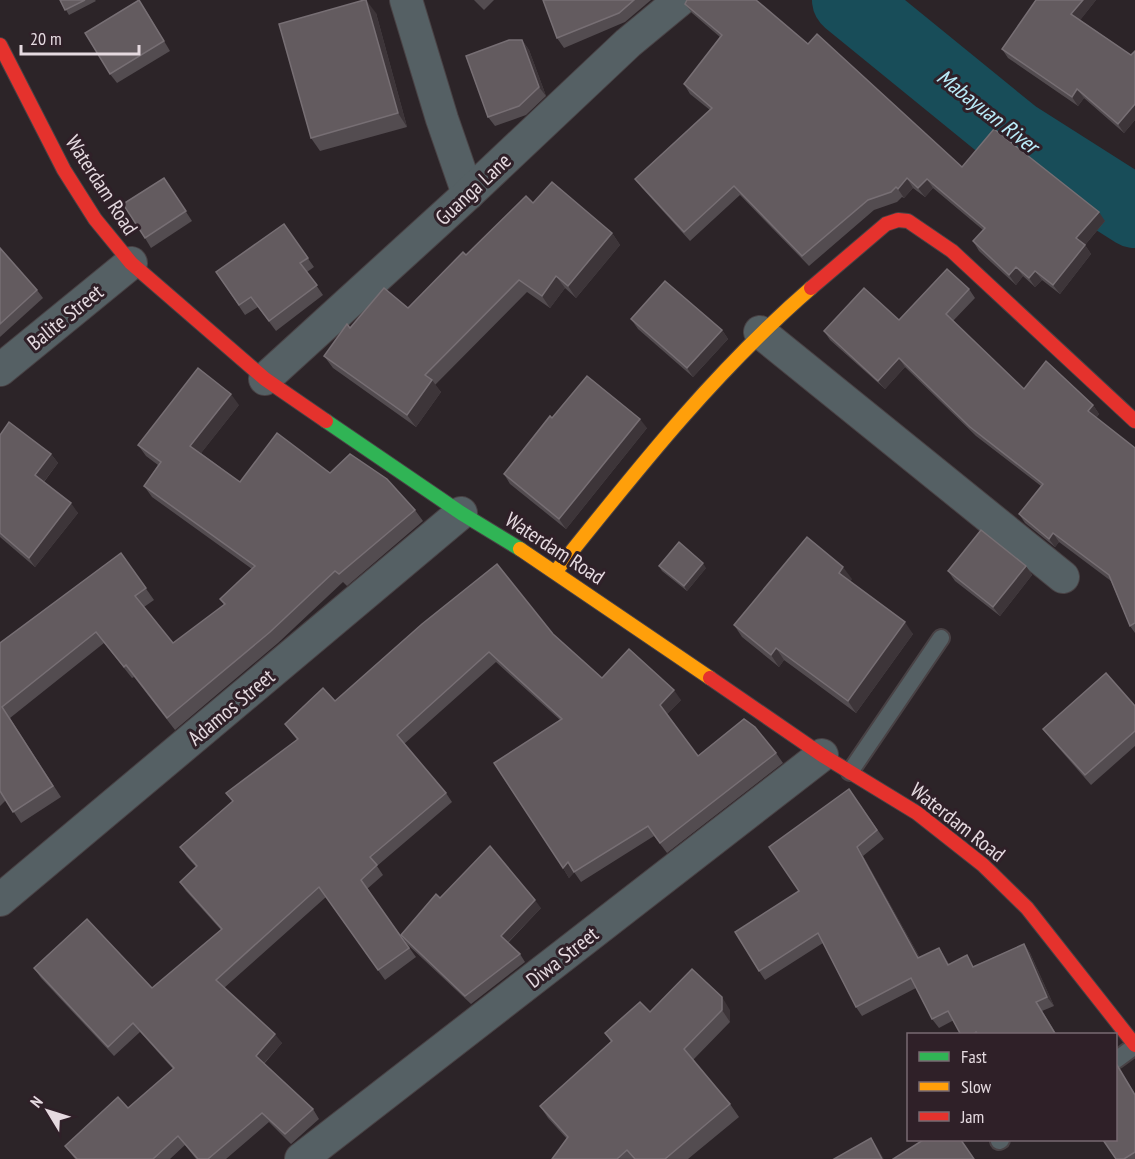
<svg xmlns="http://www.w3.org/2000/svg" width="1135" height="1159" font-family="'PT Sans Narrow',sans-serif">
	<rect width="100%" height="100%" fill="#2c2428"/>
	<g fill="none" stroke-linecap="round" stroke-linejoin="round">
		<path stroke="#184d59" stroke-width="72" d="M848 0 1015 136 1135 212"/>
		<defs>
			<g id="lane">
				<path d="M850 772 941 638"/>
				<path d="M1116 1060 1135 1046"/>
				<path d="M999 1141 1001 1140"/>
			</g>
			<g id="street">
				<path d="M406 0 442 119 468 194"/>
				<path d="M760 332 1063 577"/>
				<path d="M0 370 131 263"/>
				<path d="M265 379 468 194 628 43 680 0"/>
				<path d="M0 900 461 513"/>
				<path d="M301 1159 822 755"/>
			</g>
			<path id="fast" d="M326 421 461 513 520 549"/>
			<g id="slow">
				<path d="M520 549 710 678"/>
				<path d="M556 571C636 471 714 372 811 288"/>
			</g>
			<g id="jam">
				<path d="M0 45 64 170 95 219 131 263 265 379 326 421"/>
				<path d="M811 288 886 224 898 220 908 221 952 251 1135 421"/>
				<path d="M710 678 822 755 917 813 983 865 1027 908 1135 1045"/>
			</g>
		</defs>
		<use href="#lane" stroke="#494245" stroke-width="20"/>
		<use href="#street" stroke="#494245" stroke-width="34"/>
		<use href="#fast" stroke="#494245" stroke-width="16"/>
		<use href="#slow" stroke="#494245" stroke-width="16"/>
		<use href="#jam" stroke="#494245" stroke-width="16"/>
		<use href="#lane" stroke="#556064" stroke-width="16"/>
		<use href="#street" stroke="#556064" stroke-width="32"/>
		<use href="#fast" stroke="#30b455" stroke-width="14"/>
		<use href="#slow" stroke="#ff9f0a" stroke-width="14"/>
		<use href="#jam" stroke="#e5322d" stroke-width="14"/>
	</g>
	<g fill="#534c50">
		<path d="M60 0H95L96 1 69 15Z"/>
		<path d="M474 0H494L484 10Z"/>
		<path d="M543 0H651L625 22 564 48 557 38Z"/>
		<path d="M1036 0H1096L1080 20 1131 55 1135 51V120L1124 133 1084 98 1078 106 1008 58 1002 49Z"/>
		<path d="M685 4 808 44 962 167 1105 221 1085 245 1091 254 1060 294 1042 280 1035 287 1023 276 1016 285 979 251 973 241 983 230 933 188 925 197 913 188 904 198 902 197 897 202 874 210 809 266 740 195 690 241 642 188 635 179 710 110 690 94 684 84 720 37 692 13Z"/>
		<path d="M145 9 170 51 117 83 110 74Z"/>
		<path d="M376 13 407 127 320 151 311 138Z"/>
		<path d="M522 40 529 50 546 96 526 115 495 126 488 117Z"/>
		<path d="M164 178 192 221 151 248 145 238Z"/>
		<path d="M533 203 612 233 620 245 576 298 565 288 550 308 527 292 435 385 441 392 416 427 333 368 324 356 350 328 408 308 466 255Z"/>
		<path d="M284 224 314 267 307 272 323 295 276 331 258 307 245 315 216 272Z"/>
		<path d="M0 248 37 290 43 298 0 337Z"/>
		<path d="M969 289 975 298 953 321 1024 389 1093 405 1099 414 1096 418 1135 448V633L1130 626 1111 581 1059 542 1055 547 1025 523 1019 514 1041 486 976 436 905 367 885 389 830 340 824 331 899 320Z"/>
		<path d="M631 319 722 330 728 339 693 377 638 329Z"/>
		<path d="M239 405 201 453 240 482 330 473 415 510 423 521 347 586 343 582 278 643 175 730 134 677 132 678 104 643 10 718 61 797 21 823 6 800 0 806V643L121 553 154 600 144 607 173 643 224 605 220 599 252 569 152 497 144 486 158 465 146 456 138 445Z"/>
		<path d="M552 418 647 428 566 529 510 484 504 474Z"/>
		<path d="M0 435 51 454 58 463 44 482 78 513 35 567 0 537Z"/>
		<path d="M659 566 706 568 687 591 662 571Z"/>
		<path d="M1026 566 1032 575 1000 616 955 581 948 571Z"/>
		<path d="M852 579 850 581 913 634 856 713 784 660 779 667 742 637 734 625Z"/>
		<path d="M422 624 553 634 602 678 681 700 667 714 698 756 776 753 783 763 667 853 654 836 581 882 574 872 569 878 563 868 560 720 496 662 404 744 446 793 452 802 377 866 383 875 367 889 416 957 385 980 326 897 224 988 282 1043 264 1064 313 1109 319 1119 291 1144 269 1122 226 1159H196L185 1145 170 1159H75L65 1146 128 1108 173 1069 140 1032 114 1056 41 978 34 968 152 988 221 930 186 891 180 882 196 867 187 857 180 847 232 802 297 740 285 724 335 701Z"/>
		<path d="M1135 706V746L1091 785 1050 738 1043 729Z"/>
		<path d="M849 789 884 839 863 856 920 958 939 948 949 964 974 966 1024 944 1030 953 1054 1006 1042 1011 1057 1035H961L954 1020 939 1028 932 1019 916 988 862 1016 856 1007 823 943 765 980 759 971Z"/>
		<path d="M440 898 541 908 508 943 520 954 525 962 471 1004 407 944 401 935Z"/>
		<path d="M730 1010V1022L693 1060 730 1104 739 1117 688 1159H552L567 1139 548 1118 540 1106 611 1042 605 1033 650 1012Z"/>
		<path d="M1117 1065 1135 1094V1159H1116Z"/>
	</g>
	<g fill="#3d3539">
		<path d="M366 0 376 13 407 127 398 113Z"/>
		<path d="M1083 0H1096L1078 23 1071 14Z"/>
		<path d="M522 40 529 50 546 96 539 87Z"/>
		<path d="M1077 89 1084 98 1078 106 1072 97Z"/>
		<path d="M1135 104V120L1124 133 1118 124Z"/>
		<path d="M907 178 913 188 904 198 898 189Z"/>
		<path d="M927 179 933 188 925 197 918 188Z"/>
		<path d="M1099 212 1105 221 1085 245 1091 254 1060 294 1053 285 1076 238Z"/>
		<path d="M612 233 620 245 576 298 568 286Z"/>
		<path d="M1016 267 1023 276 1016 285 1009 275Z"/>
		<path d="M1035 271 1042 280 1035 287 1029 278Z"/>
		<path d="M556 276 565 288 550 308 542 296Z"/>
		<path d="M722 330 728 339 693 377 687 368Z"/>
		<path d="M899 358 905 367 885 389 878 381Z"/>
		<path d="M432 380 441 392 416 427 407 415Z"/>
		<path d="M231 394 239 405 198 457 190 446Z"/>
		<path d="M1093 405 1099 414 1094 420 1088 411Z"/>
		<path d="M640 419 647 428 566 529 559 519Z"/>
		<path d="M51 454 58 463 42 484 35 475Z"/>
		<path d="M71 503 78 513 35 567 29 558Z"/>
		<path d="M1053 533 1059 542 1055 547 1049 539Z"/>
		<path d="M703 563 706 568 687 591 684 586Z"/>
		<path d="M1026 566 1032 575 1000 616 993 607Z"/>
		<path d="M843 567 852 579 847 585 839 573Z"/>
		<path d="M905 622 913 634 856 713 848 701Z"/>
		<path d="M776 648 784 660 779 667 771 655Z"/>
		<path d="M674 690 681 700 667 714 660 705Z"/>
		<path d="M857 847 863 856 925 967 918 958Z"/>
		<path d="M568 862 575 872 569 878 563 868Z"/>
		<path d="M535 900 541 908 506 944 501 936Z"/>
		<path d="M1024 944 1030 953 1054 1006 1047 997Z"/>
		<path d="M939 948 945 957 954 974 948 965Z"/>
		<path d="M722 997 730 1010V1022L722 1010Z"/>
		<path d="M275 1034 282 1043 262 1065 256 1056Z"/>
		<path d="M871 1138 877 1147 884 1159H882Z"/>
	</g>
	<g fill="#635b5f" stroke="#776f74" stroke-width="1.5">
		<path d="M60 0H85L65 10Z"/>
		<path d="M139 0 164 41 110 74 85 33Z"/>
		<path d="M364 0H366L398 113 311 138 279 24Z"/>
		<path d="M543 0H634L619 13 557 38Z"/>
		<path d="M687 0H756L808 44 817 34 962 167 994 129 1099 212 1076 238 1085 245 1053 285 1035 271 1029 278 1016 267 1009 275 973 241 985 228 927 179 918 188 907 178 898 189 896 187 891 192 868 200 802 256 734 186 684 232 635 179 712 108 684 84 722 35 685 4Z"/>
		<path d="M1036 0H1083L1071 14 1131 55 1135 51V104L1118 124 1077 89 1072 97 1002 49Z"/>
		<path d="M509 40H522L539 87 519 106 488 117 466 56Z"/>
		<path d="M164 178 186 211 145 238 123 204Z"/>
		<path d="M552 182 612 233 568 286 556 276 542 296 519 280 425 375 432 380 407 415 324 356 347 324 350 328 384 288 408 308 463 252 466 255 526 196 533 203Z"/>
		<path d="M284 224 308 258 300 263 317 285 269 321 251 297 239 305 216 272Z"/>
		<path d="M0 248 37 290 0 324Z"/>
		<path d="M947 269 969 289 946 314 1024 389 1046 361 1093 405 1088 411 1135 448V623L1130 626 1109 575 1053 533 1049 539 1019 514 1043 484 970 427 899 358 878 381 824 331 864 288 899 320Z"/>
		<path d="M665 281 722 330 687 368 631 319Z"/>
		<path d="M198 368 231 394 190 446 240 482 277 433 330 473 350 454 387 479 415 510 339 574 335 571 270 632 167 718 126 665 124 667 96 632 2 707 53 786 13 812 0 791V643L121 553 146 588 135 596 173 643 225 604 220 599 255 566 144 486 161 462 138 445Z"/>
		<path d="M587 376 640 419 559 519 504 474 550 416 552 418Z"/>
		<path d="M9 422 51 454 35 475 71 503 29 558 0 533V435Z"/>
		<path d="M981 530 1026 566 993 607 948 571Z"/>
		<path d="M807 537 843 567 839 573 905 622 848 701 776 648 771 655 734 625Z"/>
		<path d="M679 542 703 563 684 586 659 566Z"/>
		<path d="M497 564 553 634 602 678 629 649 674 690 660 705 698 756 744 719 755 727 776 753 660 843 648 826 574 872 568 862 563 868 494 763 562 719 489 652 397 735 446 793 370 857 377 865 361 880 409 948 378 970 319 887 216 980 275 1034 256 1056 313 1109 285 1134 262 1113 208 1159H198L178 1136 153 1159H77L65 1146 118 1097 128 1108 174 1068 133 1023 108 1047 34 968 87 919 152 988 222 929 180 882 197 866 180 847 233 801 226 793 298 739 285 724 323 688 335 701 422 624Z"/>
		<path d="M1106 673 1135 706V731L1085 775 1043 729Z"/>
		<path d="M849 789 877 830 857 847 918 958 939 948 948 965 967 955 973 967 1024 944 1047 997 1036 1002 1056 1035H978L976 1032 972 1035H961L948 1011 932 1019 911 978 856 1007 818 933 759 971 735 932 799 891 769 847Z"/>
		<path d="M490 846 535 900 501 936 520 954 465 996 401 935 436 894 440 898Z"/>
		<path d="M692 969 722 997V1010L684 1049 730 1104 665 1159H635L627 1150 617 1159H552L568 1137 540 1106 612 1041 605 1033 640 1002 650 1012Z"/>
		<path d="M1117 1065 1135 1095V1152L1124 1159H1116L1103 1140H1116V1066Z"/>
		<path d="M871 1138 882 1159H834Z"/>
		<path d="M923 1140H961L974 1159H893Z"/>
	</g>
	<g text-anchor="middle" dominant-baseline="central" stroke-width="6" stroke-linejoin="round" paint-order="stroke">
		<g font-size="21" fill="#e5dae0" stroke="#2f2028">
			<text transform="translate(102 185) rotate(57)">Waterdam Road</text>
			<text transform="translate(473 189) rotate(-43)">Guanga Lane</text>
			<text transform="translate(65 317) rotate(-39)">Balite Street</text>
			<text transform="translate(555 548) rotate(33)">Waterdam Road</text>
			<text transform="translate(231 707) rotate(-40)">Adamos Street</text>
			<text transform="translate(958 822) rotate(38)">Waterdam Road</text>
			<text transform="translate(562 957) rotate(-38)">Diwa Street</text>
		</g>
		<g font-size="22" font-style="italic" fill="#baecf9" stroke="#2f2028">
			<text transform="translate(988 111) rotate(38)">Mabayuan River</text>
		</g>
	</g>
	<rect x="907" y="1033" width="210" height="108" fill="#2f2028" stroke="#786a72" stroke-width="1.5"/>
	<rect x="919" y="1052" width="30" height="9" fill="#30b455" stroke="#786a72" stroke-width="1.5"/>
	<text x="961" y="1063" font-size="18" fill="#e5dae0">Fast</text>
	<rect x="919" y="1082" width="30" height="9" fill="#ff9f0a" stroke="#786a72" stroke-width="1.5"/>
	<text x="961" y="1093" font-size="18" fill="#e5dae0">Slow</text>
	<rect x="919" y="1112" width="30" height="9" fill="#e5322d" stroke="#786a72" stroke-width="1.5"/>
	<text x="961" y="1123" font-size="18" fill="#e5dae0">Jam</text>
	<g transform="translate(48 1111) rotate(308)" stroke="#2f2028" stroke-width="4.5" paint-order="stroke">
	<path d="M0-4.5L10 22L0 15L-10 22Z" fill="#e5dae0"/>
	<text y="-9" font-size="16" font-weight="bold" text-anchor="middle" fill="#e5dae0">N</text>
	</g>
	<path d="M21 45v9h118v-9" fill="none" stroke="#e5dae0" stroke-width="3"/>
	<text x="30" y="45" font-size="18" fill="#e5dae0" stroke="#2f2028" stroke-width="4.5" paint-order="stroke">20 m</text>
</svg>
